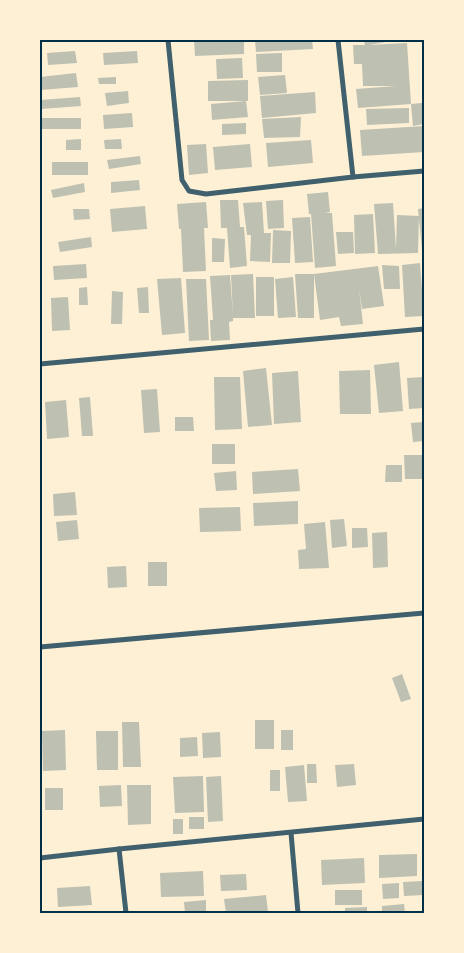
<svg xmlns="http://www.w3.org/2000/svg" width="464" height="953" font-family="Signika,sans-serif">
	<rect width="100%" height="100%" fill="#fdf0d5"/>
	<g fill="#bec0b2">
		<path d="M194 40H244V54L195 56Z"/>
		<path d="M255 40H312L313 49 256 52Z"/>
		<path d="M364 40H397L369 45 407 43 411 104 358 108 356 89 396 86H363L362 64H354L353 45H365Z"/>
		<path d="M75 51 77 63 48 65 47 53Z"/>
		<path d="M137 51 138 63 104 65 103 53Z"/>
		<path d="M282 53V72H257L256 54Z"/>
		<path d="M242 58 243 78 217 79 216 59Z"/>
		<path d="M76 73 78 87 41 90 40 77Z"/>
		<path d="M285 75 287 93 260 95 258 77Z"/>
		<path d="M116 77V84H99L98 78Z"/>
		<path d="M248 80V101H208V81Z"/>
		<path d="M128 91 129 103 107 106 105 93Z"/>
		<path d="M315 92 316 113 262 118 260 96Z"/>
		<path d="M80 97 81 106 41 109 40 100Z"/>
		<path d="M246 101 248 117 212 120 211 104Z"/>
		<path d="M422 103 424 124 413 126 411 104Z"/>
		<path d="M409 108V123L367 125 366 109Z"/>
		<path d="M132 113 133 127 104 129 103 115Z"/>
		<path d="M301 117 300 137 264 138 262 119Z"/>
		<rect x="42" y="118" width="39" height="11"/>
		<path d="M246 123V134L222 135V124Z"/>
		<path d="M424 126V152L362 156 360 130Z"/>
		<path d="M81 139V150H66V140Z"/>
		<path d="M121 139 122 149H105L104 140Z"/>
		<path d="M311 140 313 163 268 167 266 143Z"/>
		<path d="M206 144 208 173 189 175 187 145Z"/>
		<path d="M250 144 252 167 215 170 213 147Z"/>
		<path d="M140 156 141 164 109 169 107 160Z"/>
		<rect x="52" y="162" width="36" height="13"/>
		<path d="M139 180 140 190 111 193V182Z"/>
		<path d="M84 183 85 192 53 198 51 190Z"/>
		<path d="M328 192 330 212 325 213H332L336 266 315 268 311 214H309L307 194Z"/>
		<path d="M220 200H238L240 227H244L247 266 230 268 227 228H221Z"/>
		<path d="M283 200 284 228 268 229 266 201Z"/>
		<path d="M206 202 208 228H204L206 271 183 272 181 229H179L177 204Z"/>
		<path d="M262 202 264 233H271L270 262 250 261 251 235H247L243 203Z"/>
		<path d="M393 203 396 249 397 215 419 216 418 253 378 254 374 204Z"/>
		<path d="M145 206 147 229 112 232 110 209Z"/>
		<path d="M424 208V249L422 250 418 209Z"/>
		<path d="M73 209H89L90 219 74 220Z"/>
		<path d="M373 214 375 253 355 254 354 215Z"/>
		<path d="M310 217 313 262 295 263 292 218Z"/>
		<path d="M273 230 291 231 290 263H272Z"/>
		<path d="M336 232H353L354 253 338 254Z"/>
		<path d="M91 237 92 247 60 252 58 242Z"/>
		<path d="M212 238 225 239 224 262H212Z"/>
		<path d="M420 263 424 316 405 317 402 265Z"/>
		<path d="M86 264 87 278 54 280 53 266Z"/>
		<path d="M382 265 399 266 400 289H384Z"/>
		<path d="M378 266 384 306 362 309 359 288 363 324 341 326 339 317 320 320 314 274Z"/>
		<path d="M253 274 255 318H233V321L229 322 230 340 211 341 210 320H213L210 276 230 275 233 316 231 275Z"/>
		<path d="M295 274H314V318H298Z"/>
		<rect x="256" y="277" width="18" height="39"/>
		<path d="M293 277 296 317 278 318 275 279Z"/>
		<path d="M181 278 185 333 162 335 157 279Z"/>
		<path d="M186 279H206L209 340 189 341Z"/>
		<path d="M87 287 88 305H79V288Z"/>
		<path d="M148 287 149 313H139L137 288Z"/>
		<path d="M112 291 123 292 122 324H111Z"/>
		<path d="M68 297 70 330 52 331 51 298Z"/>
		<path d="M399 362 403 411 379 413 374 365Z"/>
		<path d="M266 368 272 425 248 427 243 371Z"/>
		<path d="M370 370 371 414H340L339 371Z"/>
		<path d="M298 371 301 422 274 424 272 373Z"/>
		<path d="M214 377H240L242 429 215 430Z"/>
		<path d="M424 377V408L409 409 407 378Z"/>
		<path d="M157 389 160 432 144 433 141 390Z"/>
		<path d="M90 397 93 436H82L79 398Z"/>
		<path d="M66 400 69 437 47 439 45 402Z"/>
		<path d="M175 417H193L194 431H175Z"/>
		<path d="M424 422V441L413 442 411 423Z"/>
		<rect x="212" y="444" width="23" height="20"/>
		<path d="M404 455H424V479H405Z"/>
		<path d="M386 465H402V482H385Z"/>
		<path d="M298 469 300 491 253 494 252 472Z"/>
		<path d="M236 471 237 490 216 491 214 473Z"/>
		<path d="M75 492 77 515 54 516 53 494Z"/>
		<path d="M298 501V524L254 526 253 503Z"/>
		<path d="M240 507 241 531 200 532 199 508Z"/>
		<path d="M344 519 347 546 332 548 330 520Z"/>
		<path d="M77 520 79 539 58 541 56 522Z"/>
		<path d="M325 522 329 568 299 569 298 550 306 549 304 524Z"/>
		<path d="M352 528H367L368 547 352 548Z"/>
		<path d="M387 532 388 567 373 568 372 533Z"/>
		<rect x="148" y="562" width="19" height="24"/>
		<path d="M126 566 127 587 108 588 107 567Z"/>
		<path d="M402 674 411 699 401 702 392 678Z"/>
		<rect x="255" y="720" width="19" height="29"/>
		<path d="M122 722H139L141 767H123Z"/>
		<path d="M65 730 66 770 43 771 42 731Z"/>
		<rect x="281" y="730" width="12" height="20"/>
		<path d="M96 731H118V770H97Z"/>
		<path d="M220 732 221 757 203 758 202 733Z"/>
		<path d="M197 737 198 756 180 757V738Z"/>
		<path d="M307 764H316L317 783H307Z"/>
		<path d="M354 764 356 785 337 787 335 765Z"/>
		<path d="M304 765 307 801 288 802 285 767Z"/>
		<rect x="270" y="770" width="10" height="21"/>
		<path d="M203 776 204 812 175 813 173 777Z"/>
		<path d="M221 776 223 821 208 822 206 777Z"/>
		<path d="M121 785 122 806 100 807 99 786Z"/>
		<path d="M127 785H151V824L128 825Z"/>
		<rect x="45" y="788" width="18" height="22"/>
		<rect x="189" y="817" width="15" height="12"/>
		<rect x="173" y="819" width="10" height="15"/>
		<path d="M417 854V876L379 878V855Z"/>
		<path d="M364 858 365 883 322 885 321 860Z"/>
		<path d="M203 871 204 896 161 897 160 873Z"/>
		<path d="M246 874 247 890 221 891 220 875Z"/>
		<path d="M422 881 423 895 404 896 403 882Z"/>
		<path d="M399 883V898L383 899 382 884Z"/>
		<path d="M90 886 92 905 58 907 57 888Z"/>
		<rect x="335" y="890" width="27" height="15"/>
		<path d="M266 895 268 912 226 913 224 899Z"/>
		<path d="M206 900V913H185L184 902Z"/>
		<path d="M404 904 405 913H382V906Z"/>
		<path d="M367 907V913H345V908Z"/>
	</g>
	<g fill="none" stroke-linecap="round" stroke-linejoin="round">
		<g stroke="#3f606c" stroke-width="5">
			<path d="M168 40 182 180 189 191 206 194 353 177 424 171"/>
			<path d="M338 40 353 177"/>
			<path d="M40 364 424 329"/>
			<path d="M40 647 424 613"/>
			<path d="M291 833 298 913"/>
			<path d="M119 849 126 913"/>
			<path d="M40 858 119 849 424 819"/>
		</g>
	</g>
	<rect width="464" height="953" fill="none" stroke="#fdf0d5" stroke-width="82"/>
	<rect x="41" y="41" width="382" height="871" fill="none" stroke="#003049" stroke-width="2"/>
</svg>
